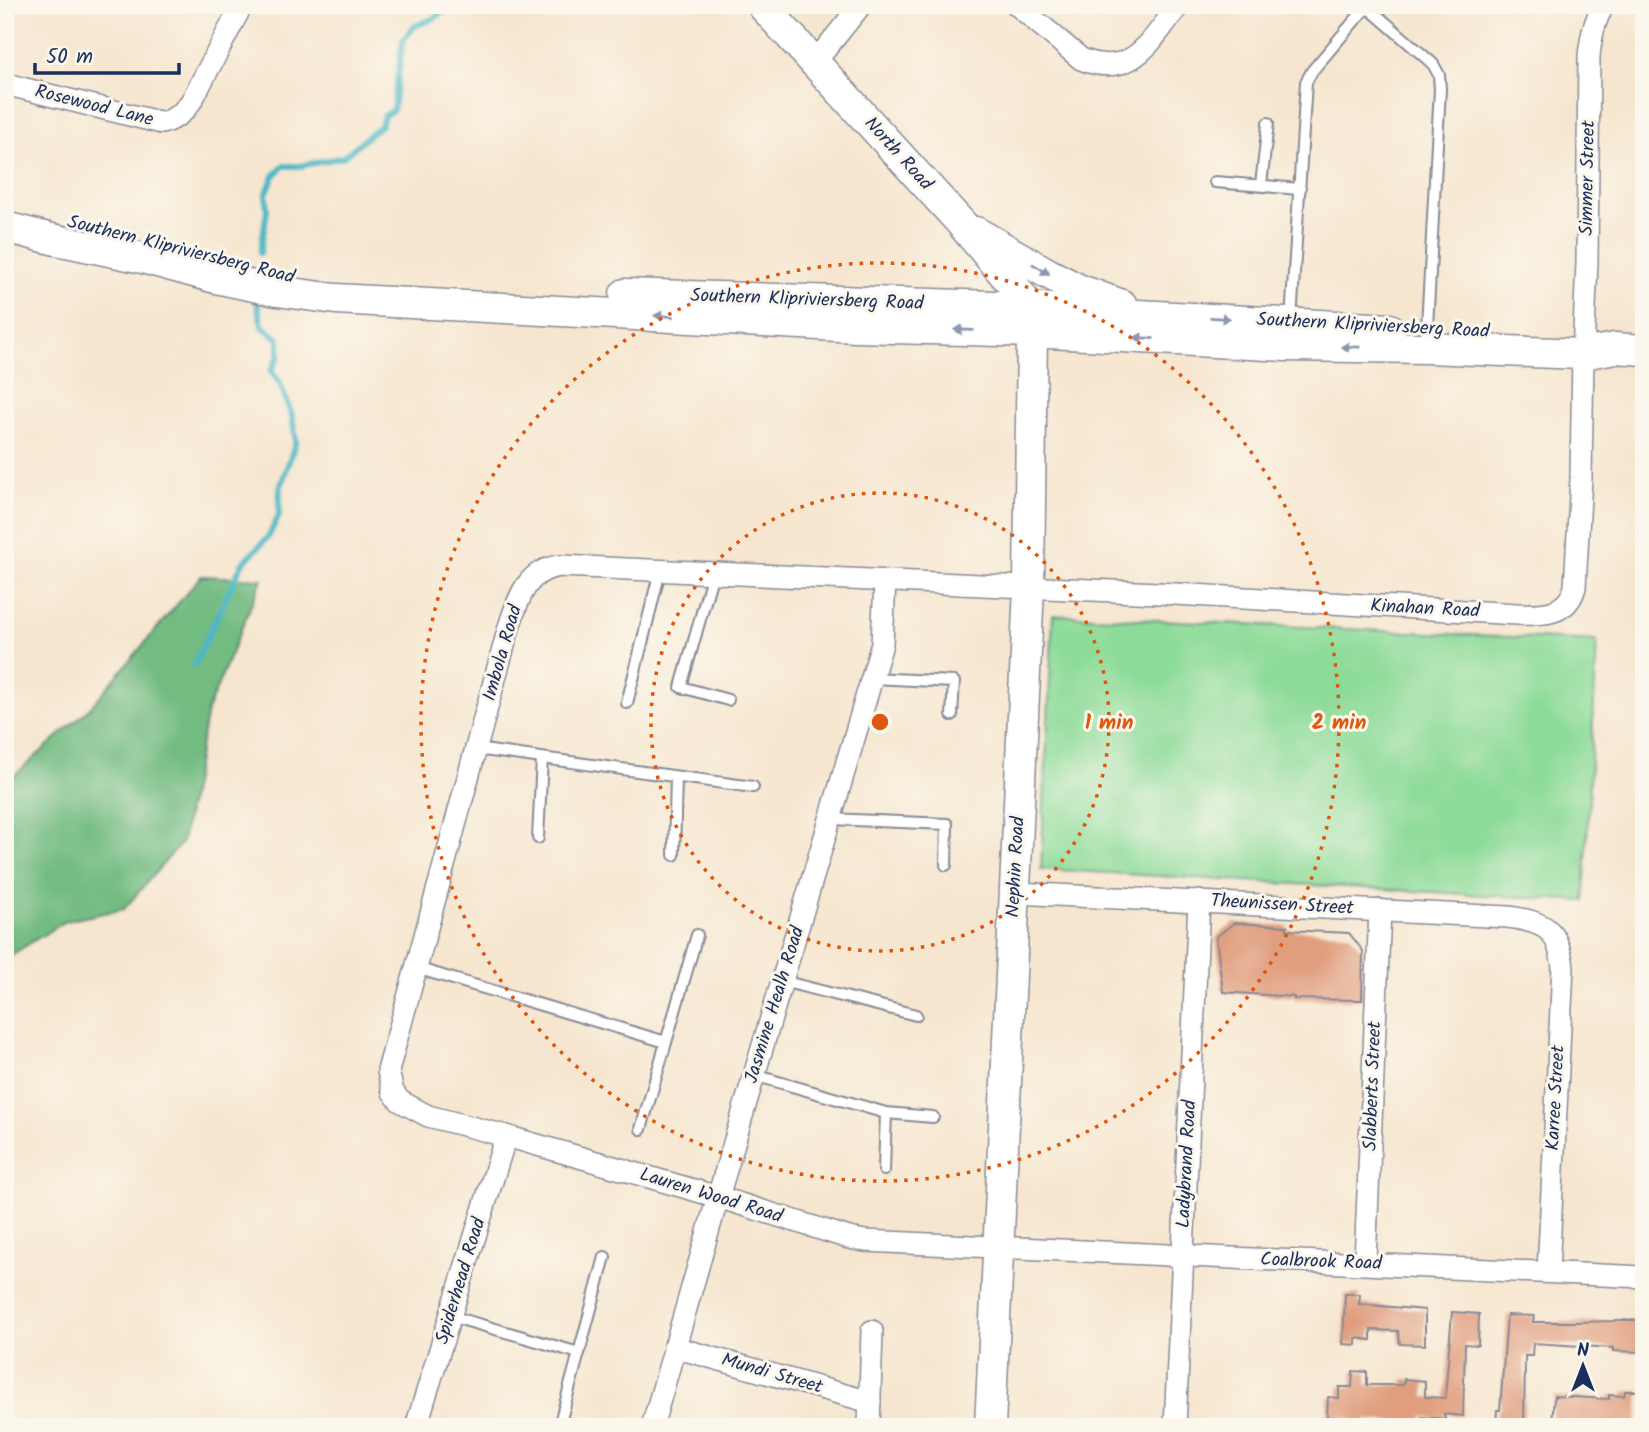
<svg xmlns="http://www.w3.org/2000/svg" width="1649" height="1432" font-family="Kalam,sans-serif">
	<rect width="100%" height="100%" fill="#fbf7ec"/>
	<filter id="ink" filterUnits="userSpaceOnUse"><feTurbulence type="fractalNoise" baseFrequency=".0143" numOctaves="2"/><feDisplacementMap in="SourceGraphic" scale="14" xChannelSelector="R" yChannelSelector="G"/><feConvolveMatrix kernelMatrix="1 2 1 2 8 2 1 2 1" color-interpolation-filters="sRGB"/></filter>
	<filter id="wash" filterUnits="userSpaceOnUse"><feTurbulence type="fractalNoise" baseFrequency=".00686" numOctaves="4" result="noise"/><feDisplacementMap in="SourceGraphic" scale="28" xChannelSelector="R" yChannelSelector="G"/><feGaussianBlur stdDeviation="1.57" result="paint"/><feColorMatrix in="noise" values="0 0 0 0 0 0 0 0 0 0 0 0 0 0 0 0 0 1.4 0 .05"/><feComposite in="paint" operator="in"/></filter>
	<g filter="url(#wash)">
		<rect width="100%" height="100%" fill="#f6e6cf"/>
		<path fill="#8ddb99" stroke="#54857c" stroke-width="2" d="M1053 615 1597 641 1584 901 1041 869Z"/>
		<path fill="#72bb81" stroke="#467570" stroke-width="2" d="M201 576 262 579 207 711 182 842 124 909 65 921 5 959V784L90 708Z"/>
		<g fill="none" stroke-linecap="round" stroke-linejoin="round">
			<g stroke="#4cb8c7" stroke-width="6">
				<path d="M260 253 267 211 266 194 274 176 283 166H300L343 157 381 125 384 116 393 110 403 40 415 26 435 18 450 5"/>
				<path d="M194 665 242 564 269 536 279 515 280 488 296 441 292 416 280 383 271 371 279 356V339L262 326 257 302"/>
			</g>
		</g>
		<g id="blocks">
			<g fill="#e09e7f">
				<path d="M1234 923 1287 926V930L1349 933 1363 951 1362 1000 1294 999V997L1223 992 1216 937Z"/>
				<path d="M1345 1294H1360L1359 1304 1425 1310V1345L1400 1344 1398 1331 1371 1330V1340L1356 1338V1345L1343 1344Z"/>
				<path d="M1452 1312 1479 1314 1478 1345 1465 1344 1463 1416 1444 1414 1445 1419 1422 1417V1423L1366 1420V1423H1350V1418L1327 1417 1328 1397 1339 1398V1387H1352L1353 1371 1367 1372V1385H1403L1404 1379 1425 1381V1397L1445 1398Z"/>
				<path d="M1507 1315 1534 1316 1533 1322H1576L1614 1321 1615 1320H1641L1640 1352 1613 1351V1348L1533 1343 1532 1356H1525L1524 1427 1496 1426 1497 1410H1500Z"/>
				<path d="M1625 1391H1639L1637 1427 1552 1424 1554 1396 1609 1399V1395L1624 1396Z"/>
			</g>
		</g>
	</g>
	<g filter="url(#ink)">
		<use href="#blocks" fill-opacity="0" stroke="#888a96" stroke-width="2"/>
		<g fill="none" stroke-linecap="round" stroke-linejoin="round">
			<defs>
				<g id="lane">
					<path d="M1215 182 1300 189"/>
					<path d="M1261 185 1268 123"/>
					<path d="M1291 321 1306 82 1312 71 1362 12 1366 9 1371 10 1433 64 1439 75 1440 89 1426 345"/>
					<path d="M713 573 681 687 728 700"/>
					<path d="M872 678 954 682 952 715"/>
					<path d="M627 703 660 571"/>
					<path d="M476 749 753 787"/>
					<path d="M830 819 947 824 946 865"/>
					<path d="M538 838 542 758"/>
					<path d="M674 855 676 777"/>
					<path d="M416 968 666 1042"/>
					<path d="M782 981 916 1015"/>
					<path d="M754 1075 886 1113 933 1117"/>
					<path d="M641 1129 697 935"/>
					<path d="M884 1170 886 1113"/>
					<path d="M450 1316 579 1353"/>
					<path d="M561 1419 605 1257"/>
				</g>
				<g id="street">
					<path d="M1017 5 1081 59C1133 80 1151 40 1179 5"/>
					<path d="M1604 5C1594 21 1591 37 1589 56L1587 262 1583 354 1581 478 1575 587C1568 615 1542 615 1517 614L1158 593 561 566C526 569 518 600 509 627L388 1071 393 1092 400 1101 428 1116 506 1136 718 1197 849 1238 865 1241 1644 1277"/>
					<path d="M815 62 861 5"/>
					<path d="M5 84 162 123C176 119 184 112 192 100L242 5"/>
					<path d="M1015 893 1508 917C1544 922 1558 928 1563 967L1548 1272"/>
					<path d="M1365 1263 1380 910"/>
					<path d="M674 1347 870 1402"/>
					<path d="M416 1427 506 1136"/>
					<path d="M652 1427 718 1197 882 644 885 581"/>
					<path d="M869 1427 872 1331"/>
					<path d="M1175 1427 1199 901"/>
				</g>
				<g id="secondary">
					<path d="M762 5 961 223 1015 287 1029 307 1032 332 1029 587 990 1427"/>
					<path d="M5 227 52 239 143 258 216 278 277 291 336 299 856 327 1032 332 1285 346 1426 348 1583 354 1615 348 1644 350"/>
					<path d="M976 232 1047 273 1078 289 1122 305"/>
					<path d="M625 294 1029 307 1084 312 1390 329"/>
				</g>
			</defs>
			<use href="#lane" stroke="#888a96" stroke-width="14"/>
			<use href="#street" stroke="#888a96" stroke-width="24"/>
			<use href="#secondary" stroke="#888a96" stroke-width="33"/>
			<use href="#lane" stroke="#fff" stroke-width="10"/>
			<use href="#street" stroke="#fff" stroke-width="21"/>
			<use href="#secondary" stroke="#fff" stroke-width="30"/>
		</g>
		<defs><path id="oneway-solid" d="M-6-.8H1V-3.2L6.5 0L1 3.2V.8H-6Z" transform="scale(1.75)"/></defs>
		<g fill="#8d97ae">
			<use href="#oneway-solid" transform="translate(1041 269) rotate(31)"/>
			<use href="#oneway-solid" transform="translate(664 316) rotate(-177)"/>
			<use href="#oneway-solid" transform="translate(1220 318) rotate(3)"/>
			<use href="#oneway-solid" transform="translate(964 330) rotate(-178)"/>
			<use href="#oneway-solid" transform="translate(1144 338) rotate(-177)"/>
			<use href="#oneway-solid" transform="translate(1351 347) rotate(-179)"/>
		</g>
	</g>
	<g fill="none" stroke="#de5710" stroke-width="3.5" stroke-dasharray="3.5 7">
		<circle cx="880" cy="722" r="229"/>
		<circle cx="880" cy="722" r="459"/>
	</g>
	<g text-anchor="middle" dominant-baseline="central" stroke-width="6" stroke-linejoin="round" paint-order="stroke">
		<g font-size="19" fill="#1b2f5e" stroke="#fbf7ec">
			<text transform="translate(94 106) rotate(14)">Rosewood Lane</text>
			<text transform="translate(898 154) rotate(48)">North Road</text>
			<text transform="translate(1588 178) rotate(-89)">Simmer Street</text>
			<text transform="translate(181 250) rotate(14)">Southern Klipriviersberg Road</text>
			<text transform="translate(807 300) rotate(2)">Southern Klipriviersberg Road</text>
			<text transform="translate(1373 326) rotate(3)">Southern Klipriviersberg Road</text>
			<text transform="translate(1425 609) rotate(3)">Kinahan Road</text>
			<text transform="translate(503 653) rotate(-74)">Imbola Road</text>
			<text transform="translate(1016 867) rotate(-87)">Nephin Road</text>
			<text transform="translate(1282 905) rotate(3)">Theunissen Street</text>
			<text transform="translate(775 1005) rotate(-73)">Jasmine Healh Road</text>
			<text transform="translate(1373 1086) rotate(-88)">Slabberts Street</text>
			<text transform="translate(1556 1098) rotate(-87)">Karree Street</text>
			<text transform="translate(1187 1164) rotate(-87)">Ladybrand Road</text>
			<text transform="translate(711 1196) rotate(17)">Lauren Wood Road</text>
			<text transform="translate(1321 1262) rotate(2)">Coalbrook Road</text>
			<text transform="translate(461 1281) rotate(-73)">Spiderhead Road</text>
			<text transform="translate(772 1374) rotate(16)">Mundi Street</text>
		</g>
	</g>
	<circle cx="880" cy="722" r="10" fill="#de5710" stroke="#fbf7ec" stroke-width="3.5"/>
	<g font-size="21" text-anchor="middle" font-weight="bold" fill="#de5710" stroke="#fbf7ec" stroke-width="6" stroke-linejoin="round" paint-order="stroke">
		<text x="1109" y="729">1 min</text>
		<text x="1339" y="729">2 min</text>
	</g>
	<rect width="1649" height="1432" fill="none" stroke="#fbf7ec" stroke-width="28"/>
	<g transform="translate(1583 1366)" stroke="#fbf7ec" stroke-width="5" paint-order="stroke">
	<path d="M0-5L12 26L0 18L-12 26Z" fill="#1b2f5e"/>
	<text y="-10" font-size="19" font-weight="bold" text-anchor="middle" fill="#1b2f5e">N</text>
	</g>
	<path d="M35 63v10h144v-10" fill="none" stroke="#1b2f5e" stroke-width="3.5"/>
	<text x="46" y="63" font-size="21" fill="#1b2f5e" stroke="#fbf7ec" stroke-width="5" paint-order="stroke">50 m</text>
</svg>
